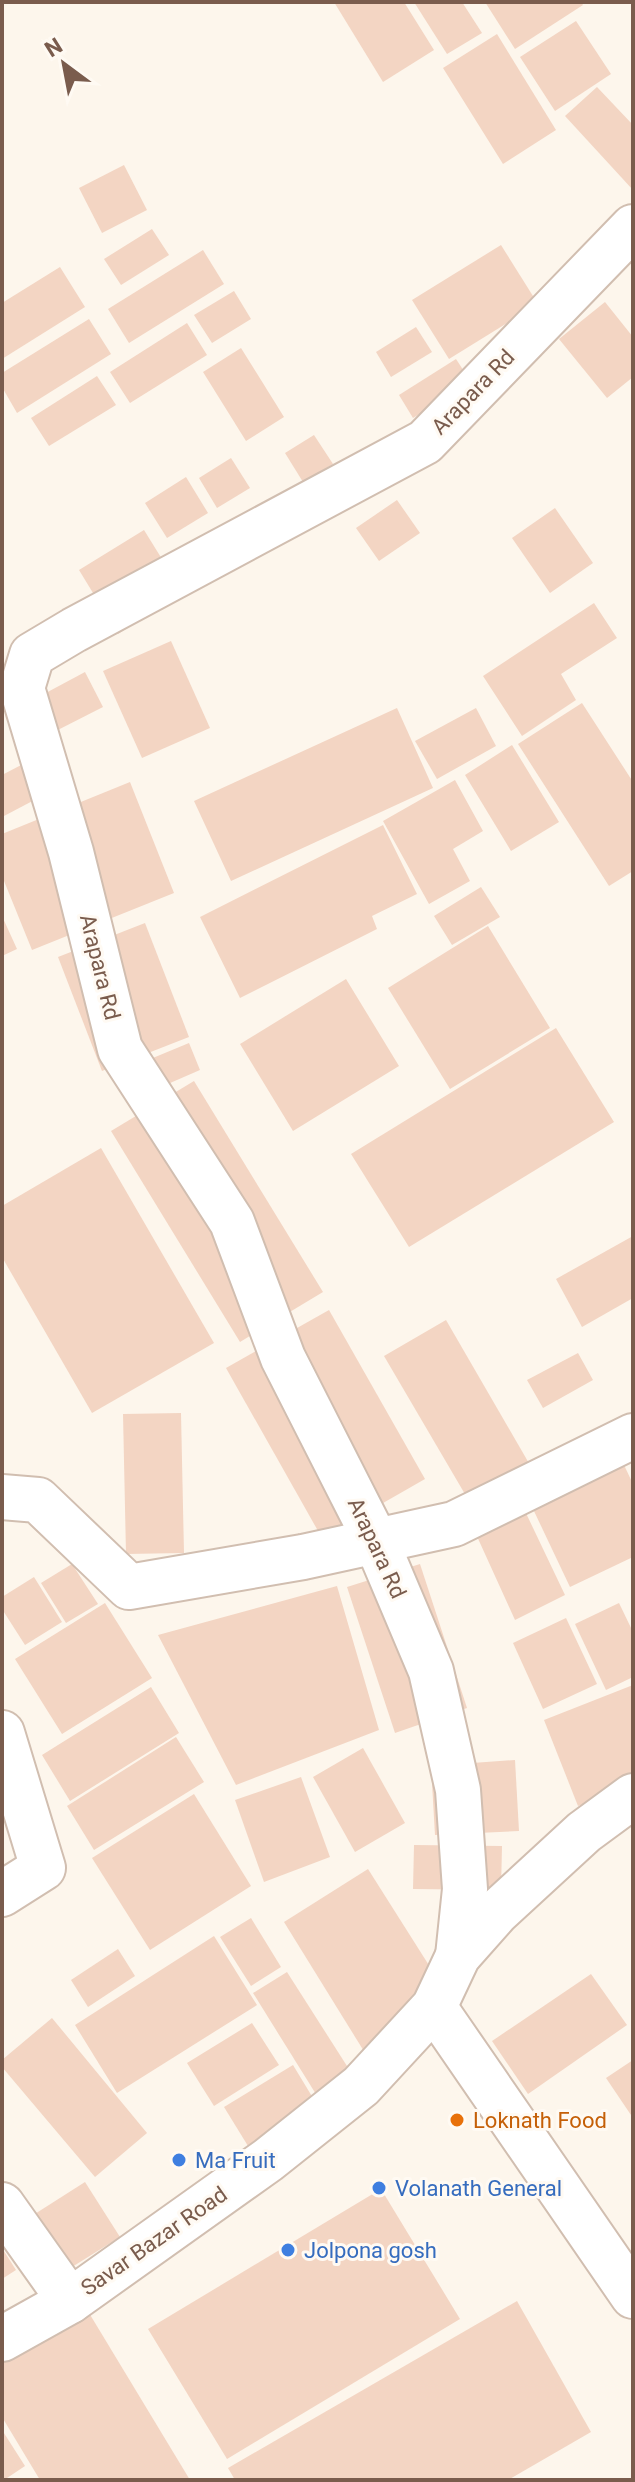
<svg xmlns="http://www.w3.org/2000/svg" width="635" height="2482" font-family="Roboto,sans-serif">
	<rect width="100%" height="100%" fill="#fdf6ec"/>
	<g fill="#f3d5c3">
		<path d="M334 2H404L434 50 383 82Z"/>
		<path d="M414 2H462L482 33 447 54Z"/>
		<path d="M485 2H581L583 5 515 49Z"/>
		<path d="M576 21 611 74 555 111 520 57Z"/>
		<path d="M497 34 556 130 503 164 443 68Z"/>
		<path d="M597 87 633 125V190L565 116Z"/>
		<path d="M124 165 147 210 102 233 79 188Z"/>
		<path d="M152 229 169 255 121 285 104 259Z"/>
		<path d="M501 245 538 304 449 359 412 300Z"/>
		<path d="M203 250 224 284 129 343 108 309Z"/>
		<path d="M60 267 85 307 2 359V303Z"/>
		<path d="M234 291 251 319 212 343 194 315Z"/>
		<path d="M605 302 633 337V377L607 398 559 339Z"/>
		<path d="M89 319 111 354 17 413 2 387V373Z"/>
		<path d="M187 323 207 355 130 403 110 372Z"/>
		<path d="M416 327 432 352 391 377 376 352Z"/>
		<path d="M241 348 284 417 246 441 203 372Z"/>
		<path d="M456 359 471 382 413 418 399 395Z"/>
		<path d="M97 376 116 405 49 446 31 418Z"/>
		<path d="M314 435 333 464 303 482 285 453Z"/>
		<path d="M231 458 250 488 217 508 199 478Z"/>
		<path d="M186 477 208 513 167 538 145 503Z"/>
		<path d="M397 500 420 533 379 561 356 528Z"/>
		<path d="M555 508 593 563 550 593 512 538Z"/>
		<path d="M144 530 183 593 118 634 79 570Z"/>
		<path d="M594 603 617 638 561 674 576 700 522 736 483 676Z"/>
		<path d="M171 641 210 728 142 758 103 671Z"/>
		<path d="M85 672 103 707 46 736 29 702Z"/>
		<path d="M582 703 633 782V871L609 886 518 744Z"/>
		<path d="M397 708 433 788 231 881 194 801Z"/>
		<path d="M476 708 496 746 437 779 415 741Z"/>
		<path d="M512 745 559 822 511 851 465 775Z"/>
		<path d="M25 763 42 796 4 816 2 811V775Z"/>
		<path d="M455 780 483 831 453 849 470 881 429 904 383 821Z"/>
		<path d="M130 782 174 893 32 950 2 876V834Z"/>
		<path d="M383 825 417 894 372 916 377 929 240 998 200 917Z"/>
		<path d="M481 887 500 917 452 945 434 916Z"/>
		<path d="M2 916 17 949 2 956Z"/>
		<path d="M145 923 189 1037 102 1071 58 957Z"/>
		<path d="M488 926 550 1028 450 1089 388 988Z"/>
		<path d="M346 979 399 1066 293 1131 240 1044Z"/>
		<path d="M556 1028 614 1122 409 1247 351 1154Z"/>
		<path d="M189 1043 200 1070 131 1100 119 1072Z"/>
		<path d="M194 1081 323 1292 240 1342 111 1131Z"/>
		<path d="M101 1148 214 1343 92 1413 2 1257V1206Z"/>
		<path d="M633 1236V1298L582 1327 556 1279Z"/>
		<path d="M329 1310 425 1479 322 1538 226 1368Z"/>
		<path d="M446 1320 530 1465 469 1501 384 1356Z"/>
		<path d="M578 1353 593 1380 543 1408 527 1380Z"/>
		<path d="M181 1413 184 1553 126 1554 123 1414Z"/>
		<path d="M624 1465 633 1484V1557L570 1587 533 1509Z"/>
		<path d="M524 1509 565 1595 515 1620 475 1532Z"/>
		<path d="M72 1564 98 1604 66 1623 41 1583Z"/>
		<path d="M420 1564 467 1708 395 1733 347 1587Z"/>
		<path d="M34 1577 62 1622 25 1645 2 1609V1597Z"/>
		<path d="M337 1586 379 1730 236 1785 158 1635Z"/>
		<path d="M105 1603 152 1678 62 1734 15 1659Z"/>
		<path d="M619 1603 633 1632V1677L606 1690 575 1624Z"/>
		<path d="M566 1618 597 1684 543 1709 513 1643Z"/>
		<path d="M633 1685V1784L578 1806 544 1720Z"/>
		<path d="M151 1687 179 1733 70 1801 42 1755Z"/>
		<path d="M176 1737 204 1782 94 1850 67 1806Z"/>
		<path d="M363 1748 405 1823 355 1852 313 1777Z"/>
		<path d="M515 1760 519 1831 435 1835 431 1766Z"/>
		<path d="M301 1777 330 1857 264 1882 235 1800Z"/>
		<path d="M194 1794 251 1886 150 1950 92 1858Z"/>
		<path d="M414 1845 502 1846 501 1890 413 1889Z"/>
		<path d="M368 1869 456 2008 370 2061 284 1922Z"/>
		<path d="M251 1918 281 1967 251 1986 220 1937Z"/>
		<path d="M214 1936 257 2005 117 2093 75 2025Z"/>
		<path d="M118 1949 135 1976 88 2007 71 1980Z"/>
		<path d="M287 1972 354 2077 319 2099 253 1993Z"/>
		<path d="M591 1974 627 2025 528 2094 492 2041Z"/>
		<path d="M52 2018 147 2133 95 2177 2 2067V2060Z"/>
		<path d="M252 2023 279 2065 214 2106 187 2063Z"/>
		<path d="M633 2060V2118L606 2078Z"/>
		<path d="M293 2065 316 2103 248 2146 224 2107Z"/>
		<path d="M85 2182 120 2237 40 2287 5 2233Z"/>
		<path d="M381 2189 460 2319 227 2459 148 2329Z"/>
		<path d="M2 2248 16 2270 2 2279Z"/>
		<path d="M517 2301 591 2432 508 2480H235L228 2468Z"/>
		<path d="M86 2308 190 2480H40L2 2417V2359Z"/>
		<path d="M2 2430 25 2466 4 2480H2Z"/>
	</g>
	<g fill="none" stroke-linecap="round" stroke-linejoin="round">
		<defs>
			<g id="minor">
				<path d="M2 1497 38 1500 129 1587 303 1557 454 1524 633 1436"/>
				<path d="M2 1733 43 1868 2 1894"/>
				<path d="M458 1956 465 1889 458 1790 431 1671 376 1541 283 1358 232 1222 120 1049 71 852 22 688 32 655 74 630 425 442 633 227"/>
				<path d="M434 2007 633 2296"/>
				<path d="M2 2205 70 2301"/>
				<path d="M2 2339 70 2301 268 2160 361 2086 434 2007 458 1956 497 1912 584 1832 633 1796"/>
			</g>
		</defs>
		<use href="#minor" stroke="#d1beb0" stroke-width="48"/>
		<use href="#minor" stroke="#fff" stroke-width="44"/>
	</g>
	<circle fill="#e8710a" stroke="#fffaf3" stroke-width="3" cx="457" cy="2120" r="8"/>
	<g fill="#3f7fe0" stroke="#fffaf3" stroke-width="3">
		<circle cx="179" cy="2160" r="8"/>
		<circle cx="379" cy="2188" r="8"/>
		<circle cx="288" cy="2250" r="8"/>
	</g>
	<g text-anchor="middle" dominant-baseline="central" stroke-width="6" stroke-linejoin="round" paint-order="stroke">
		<g font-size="22" fill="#7a5c4d" stroke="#fffaf3">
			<text transform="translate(473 392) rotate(-46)">Arapara Rd</text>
			<text transform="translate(100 967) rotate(76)">Arapara Rd</text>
			<text transform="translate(377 1548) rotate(65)">Arapara Rd</text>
			<text transform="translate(154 2241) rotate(-35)">Savar Bazar Road</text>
		</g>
		<g font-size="22" fill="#c56008" stroke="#fffaf3" text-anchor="start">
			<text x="473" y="2120">Loknath Food</text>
		</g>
		<g font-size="22" fill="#366cbe" stroke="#fffaf3" text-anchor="start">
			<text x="195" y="2160">Ma Fruit</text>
			<text x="395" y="2188">Volanath General</text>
			<text x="304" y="2250">Jolpona gosh</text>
		</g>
	</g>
	<rect width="635" height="2482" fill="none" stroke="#7a5c4d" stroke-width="8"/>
	<g transform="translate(64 64) rotate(328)" stroke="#fffaf3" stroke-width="6" paint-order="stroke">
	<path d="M0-6L14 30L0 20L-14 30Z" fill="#7a5c4d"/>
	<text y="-12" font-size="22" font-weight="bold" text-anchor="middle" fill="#7a5c4d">N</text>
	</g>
</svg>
